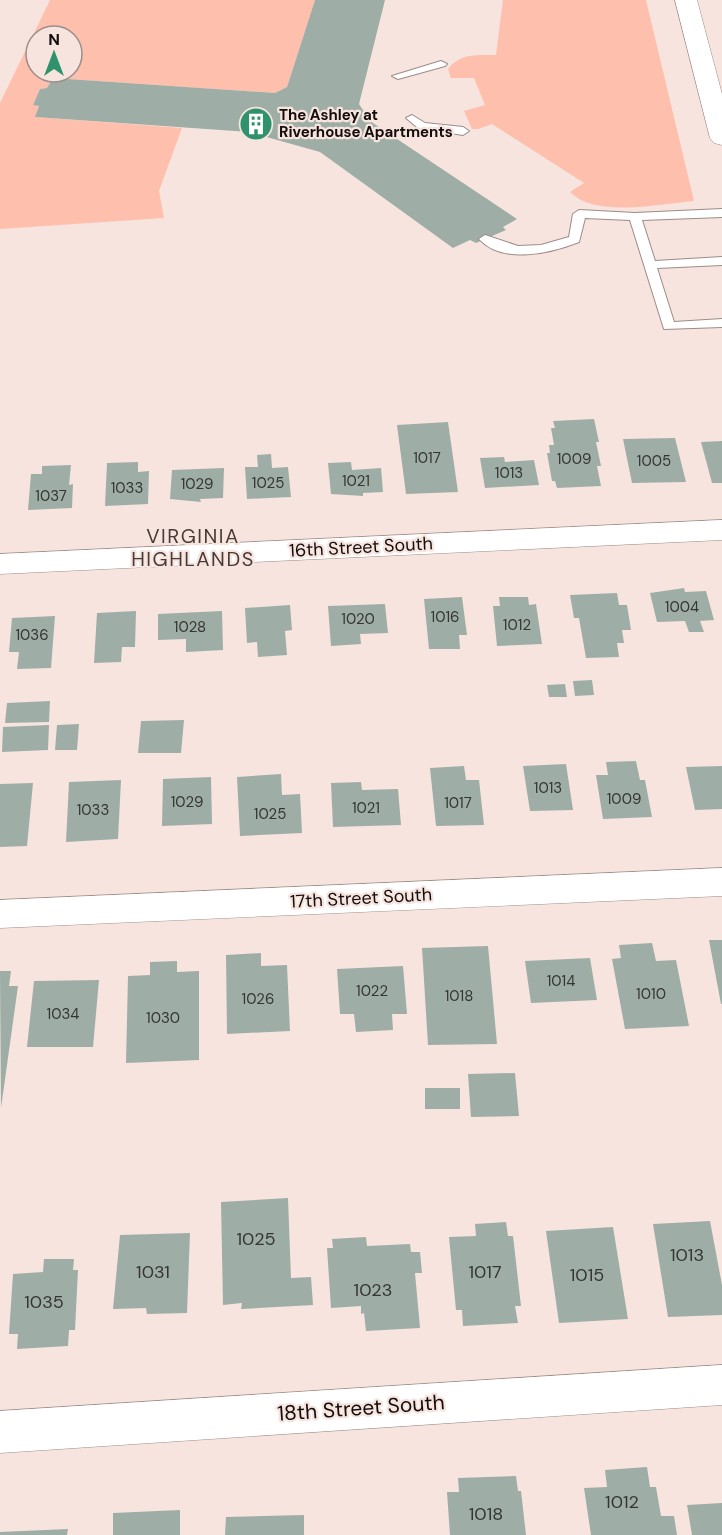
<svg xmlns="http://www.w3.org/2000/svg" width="722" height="1535" font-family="'DM Sans',sans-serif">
	<rect width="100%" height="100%" fill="#f7e4df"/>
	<g fill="#febfad" fill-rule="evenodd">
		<path d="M50 0H315L287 87 275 93 53 78 47 88 40 89 33 105 39 106 36 117 182 128 159 191 164 218 0 229V103ZM36 36H72V72H36Z"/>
		<path d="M503 0H646L694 201C660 204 595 218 570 192L584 183 492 124 478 129H472L464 111 485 105 474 78H451L448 69C460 53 477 55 496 55Z"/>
	</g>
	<g fill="#9eaea6">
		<path d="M315 0H385L359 104 370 121 517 219 503 227 506 230 476 243 470 240 453 248 320 152 249 132 35 117 39 106 33 105 40 89 47 88 53 78 275 93 287 87Z"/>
		<path d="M594 419 599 442H596L601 466H597L601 486 557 488 555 481H552L547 453H550L549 445H554L551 428H555L553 421Z"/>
		<path d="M448 422 458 492 406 494 397 425Z"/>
		<path d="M675 438 686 482 632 483 623 439Z"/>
		<path d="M722 441V483H712L701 442Z"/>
		<path d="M271 454 272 468 288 467 291 497 247 499 245 467H258L257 455Z"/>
		<path d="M504 457 505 462 534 460 539 485 485 488 480 458Z"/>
		<path d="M138 462V472L149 471 148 504 105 506 107 463Z"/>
		<path d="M351 462 352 470 381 468 383 492 363 493V496L331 494 328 463Z"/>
		<path d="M71 465 69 485 73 484 72 508 28 510 31 474H42V466Z"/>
		<path d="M224 468 223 498 200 499 201 502 170 499 172 470Z"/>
		<path d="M684 588 685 592 706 591 714 620 700 621 704 632H689L685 621 657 622 650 593Z"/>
		<path d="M617 593 619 605H627L631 630H622L624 643H617L619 657 586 658 579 618H574L570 595Z"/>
		<path d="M462 597 467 635H459L460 649H429L424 599Z"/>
		<path d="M499 597H528L529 605 536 604 542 644 497 646 493 606H500Z"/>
		<path d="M385 604 388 633 360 634 361 644 331 646 328 606Z"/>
		<path d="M290 605 292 630 285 631 287 655 258 657 257 642 247 643 245 608Z"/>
		<path d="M136 611 135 647H122L121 662 94 663 97 613Z"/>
		<path d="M222 611 223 650 186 652V639L158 640V614Z"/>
		<path d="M55 616 51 668 17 669 19 652H9L12 618Z"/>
		<path d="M592 680 594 695 575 696 573 681Z"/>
		<path d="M565 684 567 697H549L547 685Z"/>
		<path d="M50 701 49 722 5 723 7 703Z"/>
		<path d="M184 720 181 753H138L141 721Z"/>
		<path d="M79 724 77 750H55L57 725Z"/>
		<path d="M49 725 48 750 2 752 3 727Z"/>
		<path d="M636 761 640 780H645L652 817 603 819 596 775H608L606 762Z"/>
		<path d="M566 764 573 810 530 811 523 766Z"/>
		<path d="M464 766 466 780H479L484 825 436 826 430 768Z"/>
		<path d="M722 766V809L695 810 686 767Z"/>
		<path d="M281 774 282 795 300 794 302 833 240 836 237 777Z"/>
		<path d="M211 777 212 824 162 826 163 779Z"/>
		<path d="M121 780 118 839 66 842 69 782Z"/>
		<path d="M361 782 362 790 398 789 401 825 333 827 331 783Z"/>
		<path d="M33 783 27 846 0 847V784Z"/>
		<path d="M709 940H722V1004H721Z"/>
		<path d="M652 943 656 961 676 960 689 1026 625 1029 612 959 621 958 619 945Z"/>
		<path d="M488 946 497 1044 428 1045 422 948Z"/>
		<path d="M261 953V966L287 965 290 1031 227 1034 226 955Z"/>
		<path d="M590 958 597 1000 531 1003 525 961Z"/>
		<path d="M177 961V972L199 971V1060L126 1063 128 976 150 975V962Z"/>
		<path d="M403 966 407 1014H392L393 1030 356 1032 354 1014H340L337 969Z"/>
		<path d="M0 971H11L9 986H18L1 1108Z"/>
		<path d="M99 980 93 1047H27L34 981Z"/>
		<path d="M515 1073 519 1116 471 1117 468 1074Z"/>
		<rect x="425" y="1088" width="35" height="21"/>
		<path d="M288 1198 291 1278 311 1277 313 1305 241 1309 242 1303 223 1305 221 1202Z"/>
		<path d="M710 1221 722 1285V1315L668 1317 653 1224Z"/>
		<path d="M506 1222 508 1236H513L521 1306H515L518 1323 463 1326 462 1310H456L449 1237 476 1236 475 1224Z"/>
		<path d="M613 1227 628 1319 559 1323 546 1231Z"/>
		<path d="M190 1233 187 1313 147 1314 146 1308 113 1309 120 1235Z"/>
		<path d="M366 1237 367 1246 410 1244 411 1252H420L422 1273H415L420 1328 366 1331 364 1313 361 1314V1306L331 1308 327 1248H333L332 1239Z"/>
		<path d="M44 1259H74L73 1270H78L75 1330H69L68 1346 17 1349 18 1334H9L13 1274 43 1272Z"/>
		<path d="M647 1467 650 1487H656L661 1516H674L677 1535H591L584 1488 607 1487 605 1470Z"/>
		<path d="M516 1476 518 1491H521L526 1535H450L447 1492H459L458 1478Z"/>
		<path d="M722 1503V1535H692L687 1505Z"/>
		<path d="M180 1510V1535H113V1513Z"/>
		<path d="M304 1515V1535H225L226 1517Z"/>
		<path d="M68 1529 67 1535H0V1532Z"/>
	</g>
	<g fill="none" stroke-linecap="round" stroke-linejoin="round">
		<defs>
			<g id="service">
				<path d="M441 61 447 64 445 66 398 79 392 76Z"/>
				<path d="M412 115 425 123 463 127 469 131 463 135 418 128 406 118Z"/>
				<path d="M722 209V217L642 220 655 261 722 257V265L657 268 674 322 722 319V327L664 329 630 220 585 218 579 242C551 253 503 265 479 239L485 235 518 246 541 245 569 237 573 214 579 210 635 213Z"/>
			</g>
			<g id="minor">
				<path d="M722 520V540L0 574V554Z"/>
				<path d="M722 868V896L0 928V900Z"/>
				<path d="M722 1365V1405L0 1453V1411Z"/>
			</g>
			<path id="tertiary" d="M675 0H697L722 94V145L714 143 710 138Z"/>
		</defs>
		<use href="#service" stroke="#9c8c87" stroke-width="2"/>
		<use href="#minor" stroke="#9c8c87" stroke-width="1"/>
		<use href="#tertiary" stroke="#9c8c87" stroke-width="1"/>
		<use href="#service" fill="#fff" fill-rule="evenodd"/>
		<use href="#minor" fill="#fff" fill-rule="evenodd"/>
		<use href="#tertiary" fill="#fff" fill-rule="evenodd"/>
	</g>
	<defs>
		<symbol id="building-disc" viewBox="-11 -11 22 22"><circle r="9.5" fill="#30926c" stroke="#f7e4df"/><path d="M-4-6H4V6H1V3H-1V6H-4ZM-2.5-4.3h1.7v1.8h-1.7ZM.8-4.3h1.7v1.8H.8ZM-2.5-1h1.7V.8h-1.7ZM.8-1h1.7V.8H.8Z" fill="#fff"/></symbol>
	</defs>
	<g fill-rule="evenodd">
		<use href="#building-disc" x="237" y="105" width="38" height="38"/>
	</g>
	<g text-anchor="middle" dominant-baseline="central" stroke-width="4.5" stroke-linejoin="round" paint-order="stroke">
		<g font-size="15" font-weight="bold" fill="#130d0c" stroke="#f7e4df" text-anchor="start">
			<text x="279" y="115">The Ashley at<tspan x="279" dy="17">Riverhouse Apartments</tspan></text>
		</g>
		<g font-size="15" fill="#363532">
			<text x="427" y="458">1017</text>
			<text x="574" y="459">1009</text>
			<text x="654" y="461">1005</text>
			<text x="509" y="473">1013</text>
			<text x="356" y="481">1021</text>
			<text x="268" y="483">1025</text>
			<text x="197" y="484">1029</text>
			<text x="127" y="488">1033</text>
			<text x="51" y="496">1037</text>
			<text x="682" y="607">1004</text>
			<text x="445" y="617">1016</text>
			<text x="358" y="619">1020</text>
			<text x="517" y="625">1012</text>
			<text x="190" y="627">1028</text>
			<text x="32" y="635">1036</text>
			<text x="548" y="788">1013</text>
			<text x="624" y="799">1009</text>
			<text x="187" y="802">1029</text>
			<text x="458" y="803">1017</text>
			<text x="366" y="808">1021</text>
			<text x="93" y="810">1033</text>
			<text x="270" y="814">1025</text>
			<text x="561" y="981">1014</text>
			<text x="372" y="991">1022</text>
			<text x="651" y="994">1010</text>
			<text x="459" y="996">1018</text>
			<text x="258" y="999">1026</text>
			<text x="63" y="1014">1034</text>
			<text x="163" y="1018">1030</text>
		</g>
		<g font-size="18" fill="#130d0c" stroke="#f7e4df">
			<text transform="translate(361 547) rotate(-3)">16th Street South</text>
			<text transform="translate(361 898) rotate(-3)">17th Street South</text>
		</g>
		<g font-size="18" fill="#363532">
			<text x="256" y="1239">1025</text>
			<text x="687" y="1255">1013</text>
			<text x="153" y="1272">1031</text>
			<text x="485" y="1272">1017</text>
			<text x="587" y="1275">1015</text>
			<text x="373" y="1290">1023</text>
			<text x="44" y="1302">1035</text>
			<text x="622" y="1502">1012</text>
			<text x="486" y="1514">1018</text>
		</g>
		<g font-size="20" letter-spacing="1.5" fill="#483a36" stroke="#f7e4df">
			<text x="193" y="536">VIRGINIA<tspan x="193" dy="23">HIGHLANDS</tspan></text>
		</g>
		<g font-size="21" fill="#130d0c" stroke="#f7e4df">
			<text transform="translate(361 1408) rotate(-4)">18th Street South</text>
		</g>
	</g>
	<g transform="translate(54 54)"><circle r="28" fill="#f7e4df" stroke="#9c8e8b" stroke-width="1.5"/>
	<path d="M0-4.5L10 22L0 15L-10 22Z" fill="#30926c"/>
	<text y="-9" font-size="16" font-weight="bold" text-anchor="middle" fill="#130d0c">N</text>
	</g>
</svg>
